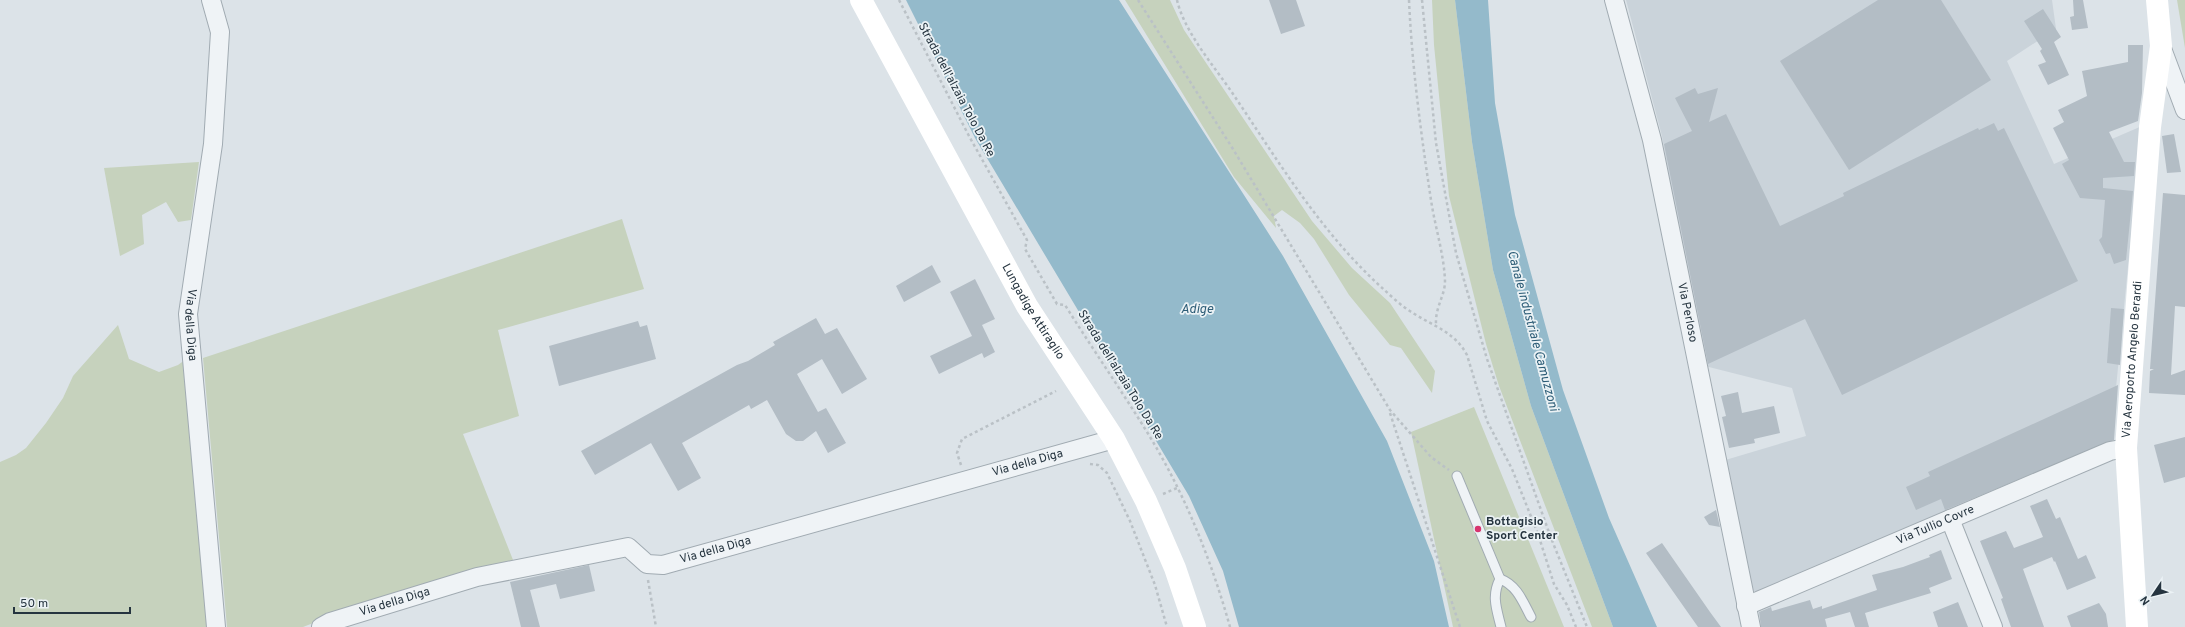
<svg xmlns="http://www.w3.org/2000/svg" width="2185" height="627" font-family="Overpass,sans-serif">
	<rect width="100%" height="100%" fill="#dce3e8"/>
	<path fill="#cad3da" d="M1626 0H2052L2056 29 2007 61 2054 164 2142 126 2111 438 1768 591H1754L1745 580 1722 461 1806 436 1792 388 1701 365 1662 136Z"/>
	<g fill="#c6d2bd">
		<path d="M1125 0H1170L1184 30 1312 221 1352 268 1390 303 1435 371 1432 393 1401 348 1390 345 1349 295 1314 239 1300 223 1282 210 1274 216 1276 228 1234 177Z"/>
		<path d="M1432 0H1455L1472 142 1493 270 1531 406 1613 627H1592L1499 386 1486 344 1449 196 1434 45Z"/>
		<path d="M2177 0H2185V48Z"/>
		<path d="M199 162 191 220 178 222 166 202 142 215 144 244 120 256 104 168Z"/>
		<path d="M622 219 644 289 498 330 519 416 463 434 517 570 339 613 303 627H227L203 358Z"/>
		<path d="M118 325 129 359 159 372 178 365 189 357 211 627H0V462L16 455 26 448 46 423 63 398 73 376Z"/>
		<path d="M1474 407 1564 627H1453L1411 432Z"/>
	</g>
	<g fill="#94bacb">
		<path d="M906 0H1119L1283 256 1387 441 1434 561 1449 627H1239L1223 571 1189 496 975 138Z"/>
		<path d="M1455 0H1488L1495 103 1515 215 1563 390 1609 518 1657 627H1613L1531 406 1493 270 1472 142Z"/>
	</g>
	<g fill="#b3bdc5">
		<path d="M1269 0H1296L1305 26 1281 34Z"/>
		<path d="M1878 0H1941L1991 80 1849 170 1780 61Z"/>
		<path d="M2073 0H2083L2088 28 2072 30 2070 17 2074 16Z"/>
		<path d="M2043 9 2061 37 2054 42 2069 75 2048 85 2038 65 2046 62 2040 51 2042 49 2024 21Z"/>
		<path d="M2128 45H2143L2142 93 2138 121 2109 132 2124 162H2135L2134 176 2103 178V188L2133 191 2126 260 2114 264 2110 253 2106 254 2099 240 2102 237 2105 200 2080 198 2062 164 2069 160 2053 128 2064 122 2058 110 2087 96 2082 71 2128 62Z"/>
		<path d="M1695 88 1698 94 1718 88 1709 122 1726 114 1780 226 1844 196 1843 193 1978 128 1979 130 1994 123 1998 131 2004 128 2078 281 1842 395 1805 319 1708 364 1664 144 1692 131 1675 98Z"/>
		<path d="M2174 134 2181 172 2167 173 2162 136Z"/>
		<path d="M2163 193 2185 195V307L2175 306 2171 375 2185 370V395L2149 393 2150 371 2154 369H2150Z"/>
		<path d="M932 265 941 282 904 302 896 286Z"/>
		<path d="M975 279 995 319 982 325 995 352 984 358 982 353 939 374 930 356 972 336 950 292Z"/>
		<path d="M2111 308 2124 309 2120 365 2107 363Z"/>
		<path d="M816 318 825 334 837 328 867 379 842 394 822 359 797 374 818 412 826 408 846 443 828 453 816 431 803 441H796L786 434 767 400 751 409 749 405 682 443 701 478 678 491 651 443 595 475 581 451 737 365 748 361 775 345 773 342Z"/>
		<path d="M638 321 640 327 647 325 656 359 559 386 549 346Z"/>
		<path d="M2118 385 2114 440 1945 510 1941 499 1916 510 1906 487 1930 476 1928 472Z"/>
		<path d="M1738 392 1742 413 1774 406 1780 433 1754 439 1755 443 1729 448 1722 417 1726 416 1721 396Z"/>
		<path d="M2185 437V477L2164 483 2154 445Z"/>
		<path d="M2047 499 2056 519 2060 517 2078 559 2086 555 2096 578 2067 590 2055 561 2054 562 2052 557 2023 569 2044 627H2011L2001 599 2003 598 1980 541 2006 531 2014 548 2043 537 2030 506Z"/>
		<path d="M1716 510 1720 527 1709 525 1704 517Z"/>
		<path d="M1662 543 1710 612 1721 627H1698L1646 553Z"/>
		<path d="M1941 550 1952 579 1929 588 1931 593 1865 613 1869 627H1855L1850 612 1825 619 1827 627H1761L1759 612 1771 607 1772 611 1810 600 1813 609 1822 606V609L1877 590 1872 575 1903 567 1930 557 1929 555Z"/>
		<path d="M589 565 595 591 560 599 556 584 530 590 540 627H521L510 582Z"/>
		<path d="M1958 602 1968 627H1938L1933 612Z"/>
		<path d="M2099 603 2106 614 2108 627H2071L2067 616Z"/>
	</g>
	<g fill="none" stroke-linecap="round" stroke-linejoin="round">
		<defs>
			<g id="lane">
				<path d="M1457 476 1500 579"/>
				<path d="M1501 627C1497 610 1491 596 1500 579 1517 585 1523 602 1531 617"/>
			</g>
			<g id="street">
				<path id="s1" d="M211 0 220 32 213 144 188 314 216 627"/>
				<path id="s2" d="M1614 0 1652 140 1751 627"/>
				<path d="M2161 46 2185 110"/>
				<path d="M1950 519 1993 627"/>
				<path id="s3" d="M1746 606 2110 451 2126 448"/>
				<path id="s4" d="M321 627 330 622 477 577 628 547 647 564 663 565 1114 439"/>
			</g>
		</defs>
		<use href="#lane" stroke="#a1abb2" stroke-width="11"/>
		<use href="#street" stroke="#a1abb2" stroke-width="20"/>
		<g stroke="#bac1c6" stroke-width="2.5" stroke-dasharray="3 3" stroke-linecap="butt">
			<path d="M899 0 969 136 1027 240 1025 249 1057 304 1065 305C1092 348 1121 390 1147 432 1184 492 1211 559 1230 627"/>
			<path d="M1138 0 1233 149 1390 410 1431 457 1449 470"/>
			<path d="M1177 0C1184 31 1213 65 1231 91 1277 159 1319 230 1380 286 1390 295 1401 306 1413 313 1433 326 1455 332 1467 355L1487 421 1512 469 1538 534 1554 584 1567 605 1576 627"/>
			<path d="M1409 0C1412 67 1421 134 1431 200 1435 227 1444 254 1445 281 1445 296 1435 307 1436 325"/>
			<path d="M1422 0 1436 143 1456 253 1487 359 1551 538 1587 627"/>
			<path d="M1390 413 1460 627"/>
			<path d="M1090 464 1098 465 1107 473 1130 521 1155 585 1167 627"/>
			<path d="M961 465 957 453 962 439 1056 391"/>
			<path d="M1163 494 1177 488"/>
			<path d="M648 580 656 627"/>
		</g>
		<use href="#lane" stroke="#eff3f6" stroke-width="9"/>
		<use href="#street" stroke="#eff3f6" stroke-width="18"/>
		<g stroke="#fff" stroke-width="22">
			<path id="s5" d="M861 0 1027 306 1114 439 1146 501 1175 568 1195 627"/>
			<path id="s6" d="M2137 627 2126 448 2150 127 2161 46 2157 0"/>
		</g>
	</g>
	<circle fill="#d8356f" stroke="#ebf2f5" stroke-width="1.5" cx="1478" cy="529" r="4"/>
	<g text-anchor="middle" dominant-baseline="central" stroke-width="3.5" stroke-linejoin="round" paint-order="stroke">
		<g font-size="12" fill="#25343f" stroke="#ebf2f5">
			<text transform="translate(956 90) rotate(62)">Strada dell'alzaia Tolo Da Re</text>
			<text stroke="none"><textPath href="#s5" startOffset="356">Lungadige Attiraglio</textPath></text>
			<text stroke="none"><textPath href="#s2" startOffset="321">Via Perloso</textPath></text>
			<text stroke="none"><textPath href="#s1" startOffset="328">Via della Diga</textPath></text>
			<text stroke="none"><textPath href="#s6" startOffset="268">Via Aeroporto Angelo Berardi</textPath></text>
			<text transform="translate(1120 375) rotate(58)">Strada dell'alzaia Tolo Da Re</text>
			<text stroke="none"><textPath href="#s4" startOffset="738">Via della Diga</textPath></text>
			<text stroke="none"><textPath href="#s3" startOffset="206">Via Tullio Covre</textPath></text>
			<text stroke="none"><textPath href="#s4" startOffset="414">Via della Diga</textPath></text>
			<text stroke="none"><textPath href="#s4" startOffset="78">Via della Diga</textPath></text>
		</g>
		<g font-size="12" font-weight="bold" fill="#25343f" stroke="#ebf2f5" text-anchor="start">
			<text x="1486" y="522">Bottagisio<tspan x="1486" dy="14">Sport Center</tspan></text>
		</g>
		<g font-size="13" font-style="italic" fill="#2c5c76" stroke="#ebf2f5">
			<text x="1197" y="310">Adige</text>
			<text transform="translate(1532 331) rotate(75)">Canale industriale Camuzzoni</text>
		</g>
	</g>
	<g transform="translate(2153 595) rotate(235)" stroke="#ebf2f5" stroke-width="3" paint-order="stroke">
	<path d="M0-3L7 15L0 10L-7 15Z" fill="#25343f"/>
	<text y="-6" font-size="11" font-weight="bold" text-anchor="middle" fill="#25343f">N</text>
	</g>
	<path d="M14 607v6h116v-6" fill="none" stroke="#25343f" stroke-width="2"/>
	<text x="20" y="607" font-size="12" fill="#25343f" stroke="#ebf2f5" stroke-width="3" paint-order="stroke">50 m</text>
</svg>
